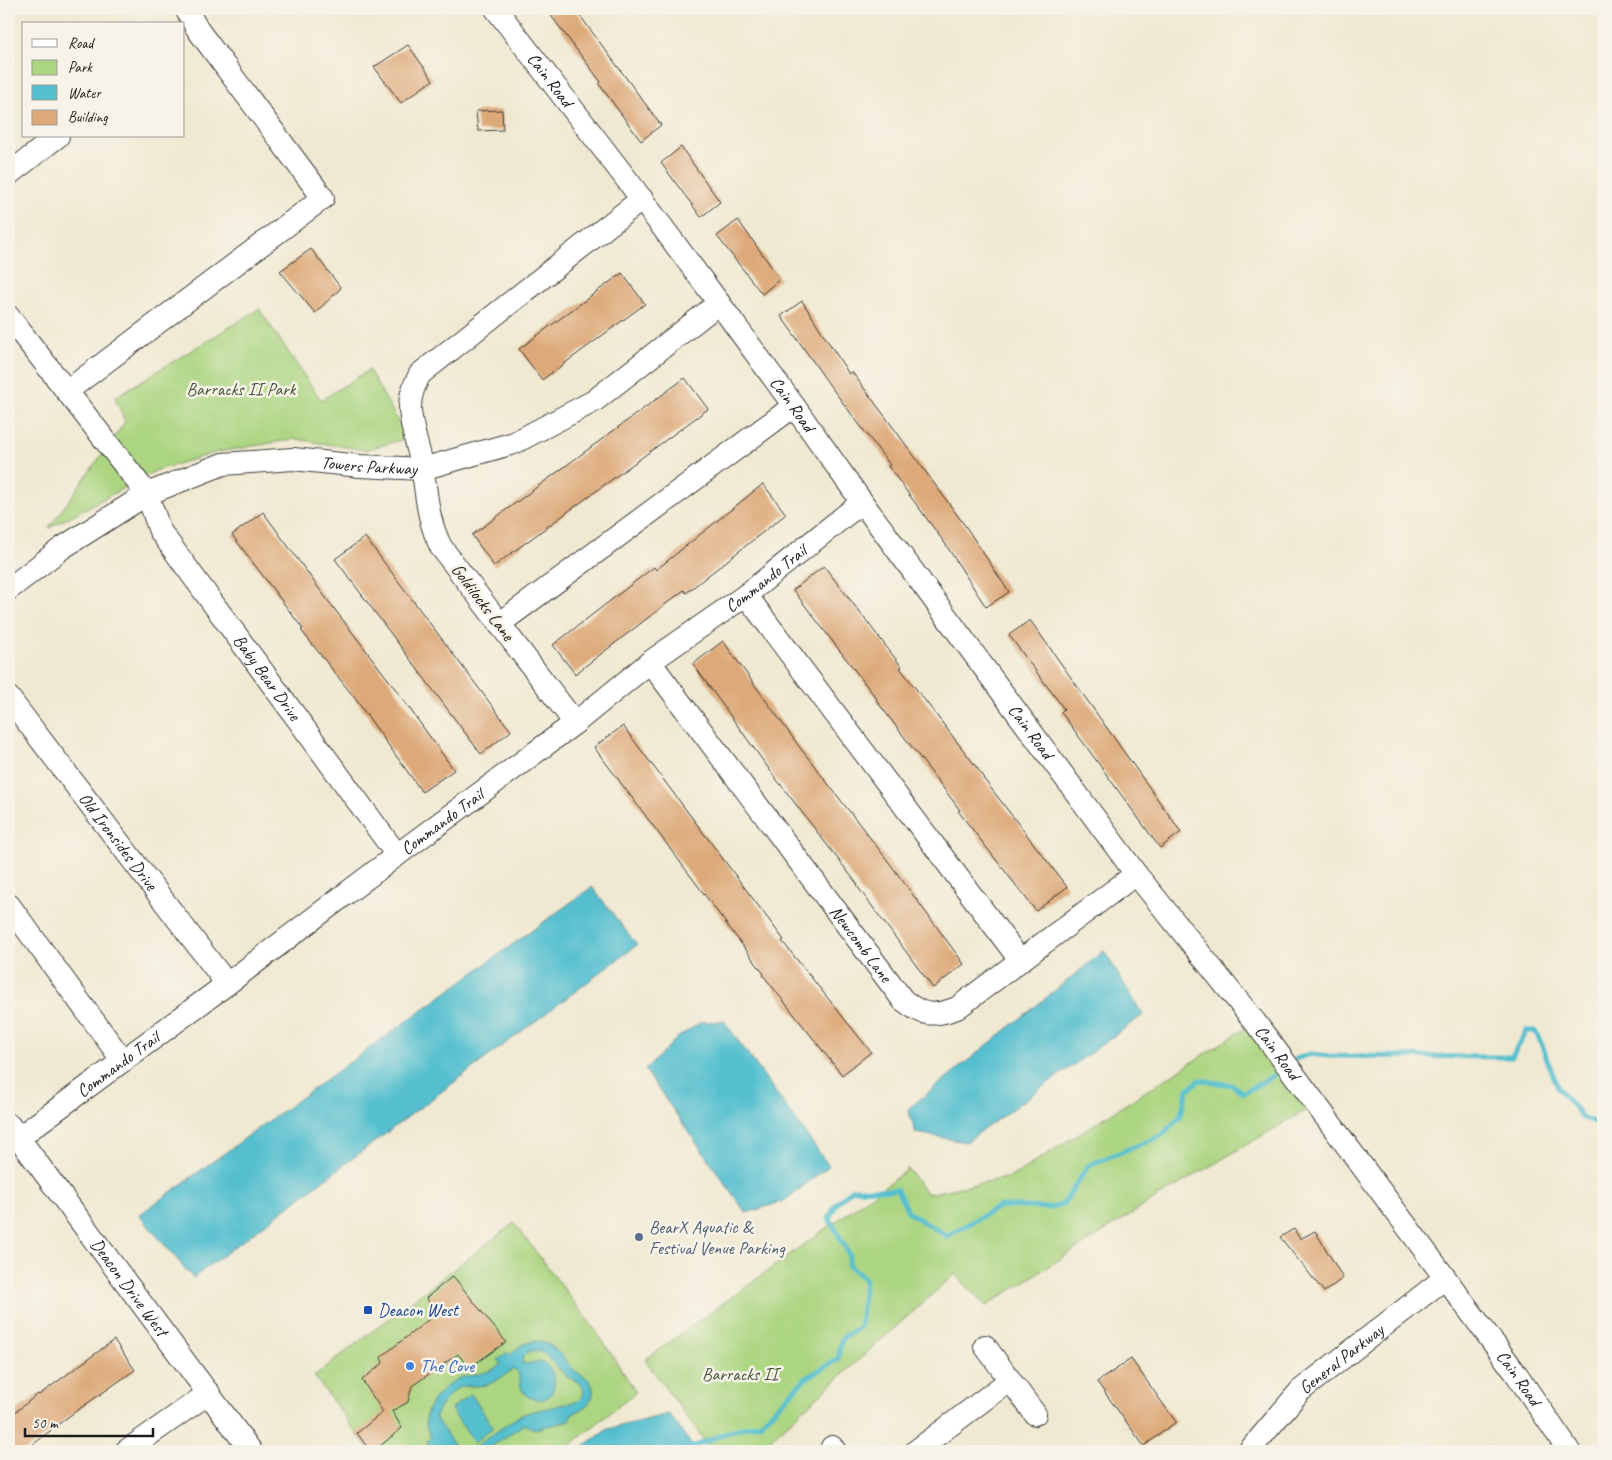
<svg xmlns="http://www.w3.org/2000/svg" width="1612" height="1460" font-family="Caveat,sans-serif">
	<rect width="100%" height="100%" fill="#f7f3e8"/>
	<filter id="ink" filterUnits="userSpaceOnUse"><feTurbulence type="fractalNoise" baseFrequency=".02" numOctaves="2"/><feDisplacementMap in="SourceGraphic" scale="10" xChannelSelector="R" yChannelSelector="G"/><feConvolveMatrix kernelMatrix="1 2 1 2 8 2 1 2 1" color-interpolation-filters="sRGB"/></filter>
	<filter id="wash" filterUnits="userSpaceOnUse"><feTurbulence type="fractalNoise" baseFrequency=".0096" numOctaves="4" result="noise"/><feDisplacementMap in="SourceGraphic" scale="20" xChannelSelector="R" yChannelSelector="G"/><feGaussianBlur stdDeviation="1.12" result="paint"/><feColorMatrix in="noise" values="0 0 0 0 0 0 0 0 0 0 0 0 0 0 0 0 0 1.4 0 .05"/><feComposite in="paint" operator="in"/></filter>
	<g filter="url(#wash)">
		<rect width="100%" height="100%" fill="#f0e9d2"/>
		<g fill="#acd581" stroke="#64784e">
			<path d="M259 309 321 400 369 370 408 438 365 450 295 439 218 452 157 470 49 528 125 422 115 397Z"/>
			<path d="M1255 1022 1316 1104 1158 1197 986 1306 955 1274 757 1451H712L645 1360 908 1169 927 1194 1011 1177Z"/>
			<path d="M514 1223 596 1331 636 1392 563 1451H370L314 1376Z"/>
		</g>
		<g fill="#54bfcf" stroke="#386e76">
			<path d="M592 887 637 945 193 1278 139 1215Z"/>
			<path d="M1104 951 1143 1015 966 1142 916 1133 908 1109Z"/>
			<path d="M724 1021 829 1166 784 1201 746 1213 645 1070 677 1038 701 1022Z"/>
			<path d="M534 1341C554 1342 561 1356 573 1369 579 1375 588 1376 591 1383 599 1399 583 1411 571 1414L570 1420 569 1421 535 1429 524 1424 485 1451H469L519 1416 530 1412 578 1401 583 1396C584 1392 584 1388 581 1385 577 1380 569 1379 564 1374 554 1364 539 1340 523 1356L522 1363C528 1365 532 1362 539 1362 550 1363 556 1377 554 1387 553 1392 550 1395 547 1398 541 1400 537 1400 531 1398 515 1391 524 1376 515 1369 506 1373 499 1381 488 1384 467 1390 461 1378 444 1402 440 1407 435 1412 436 1419L458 1451H443L438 1449 433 1451 427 1441 431 1438C428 1431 424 1423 426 1415 430 1400 446 1384 460 1378 476 1373 486 1376 501 1364L498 1360 507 1352 510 1355 521 1345Z"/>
			<path d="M471 1394 493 1427 474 1443 451 1409Z"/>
			<path d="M669 1414 696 1451H577L608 1429Z"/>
		</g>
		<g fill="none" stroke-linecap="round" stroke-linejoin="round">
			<g stroke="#54bfcf" stroke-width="5">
				<path d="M1296 1059 1310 1054 1328 1056 1512 1057 1526 1031H1535L1541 1043 1558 1088 1583 1118 1603 1125"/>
				<path d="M690 1451 693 1447 731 1431 761 1423 805 1379 838 1359 842 1338 860 1327 865 1279 848 1265 849 1254 829 1218 837 1203 852 1189 897 1190 909 1213 947 1236 1000 1206 1051 1208 1063 1204 1089 1165 1161 1136 1180 1117 1188 1089 1200 1080 1232 1085 1243 1093 1273 1076"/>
			</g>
		</g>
		<g id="blocks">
			<g fill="#dda978">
				<path d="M546 9H575L661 125 641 141 599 84 601 82Z"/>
				<path d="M408 45 433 80 401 103 374 67Z"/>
				<path d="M502 110 503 130 478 131 476 111Z"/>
				<path d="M681 147 720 202 701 217 661 163Z"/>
				<path d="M738 220 780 279 762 294 717 236Z"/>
				<path d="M311 249 341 288 315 313 280 271Z"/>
				<path d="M622 273 645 304 542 380 519 349Z"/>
				<path d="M802 301 849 374 852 372 898 434 966 527 1009 592 986 607 944 542 888 466 890 465 831 387 781 316Z"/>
				<path d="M685 378 708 409 494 566 472 535Z"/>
				<path d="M763 484 786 514 686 593 684 590 575 674 553 645 654 567 656 570Z"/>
				<path d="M263 512 326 598 391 683 454 770 422 792 354 697 301 630 303 629 232 535Z"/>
				<path d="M365 537 511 731 481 754 335 559Z"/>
				<path d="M824 566 902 667 900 668 984 777 983 778 1067 887 1036 911 958 811 960 810 876 700 877 699 793 590Z"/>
				<path d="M1030 620 1181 832 1160 848 1061 712 1064 709 1009 635Z"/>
				<path d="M723 641 798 745 888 861 964 964 933 988 857 886 858 885 774 776 693 664Z"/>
				<path d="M623 726 784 940 782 941 871 1052 842 1075 763 975 764 974 594 747Z"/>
				<path d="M1294 1229 1300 1239 1315 1231 1343 1278 1324 1292 1280 1237Z"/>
				<path d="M453 1276 506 1342 469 1368 458 1354 412 1386 408 1402 392 1411 402 1428 374 1451H370L357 1433 383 1412 362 1380 383 1363 381 1357 437 1313 426 1298Z"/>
				<path d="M114 1340 135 1370 65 1419 25 1451H9V1417L38 1394 39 1395Z"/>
				<path d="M1131 1359 1176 1422 1144 1446 1097 1382Z"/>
			</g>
		</g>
	</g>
	<g filter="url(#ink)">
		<use href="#blocks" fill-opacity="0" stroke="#3c3b37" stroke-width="1"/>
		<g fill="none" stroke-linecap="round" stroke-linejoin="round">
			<defs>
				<g id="minor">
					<path id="s1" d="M496 9 631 185 719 303 794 406 862 502 1136 874 1255 1022 1515 1372 1569 1451"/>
					<path d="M9 174 58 136"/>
					<path id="s2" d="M9 317 147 494 160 531 397 855"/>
					<path d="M67 391 323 198 198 30 186 9"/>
					<path id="s3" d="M9 589 62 548 147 494 223 464 293 459 360 466 422 469 514 443 594 401 719 303"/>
					<path d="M746 595 1020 960"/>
					<path d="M499 624 794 406"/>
					<path id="s4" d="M650 662 903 1000C923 1016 933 1017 957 1008L1136 874"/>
					<path id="s5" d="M9 698 227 984"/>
					<path d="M575 723 441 547C426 517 427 492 421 460 417 444 410 423 410 407 410 394 415 384 420 374L642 199"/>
					<path d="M9 905 123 1061"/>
					<path id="s6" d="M9 1125 251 1451"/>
					<path id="s7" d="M18 1138 227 984 397 855 575 723 650 662 746 595 862 502"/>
					<path d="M1010 1380 1035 1414"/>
					<path d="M832 1447 835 1451"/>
					<path d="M126 1451 209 1393"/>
					<path d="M916 1451 1010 1380 985 1346"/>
					<path id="s8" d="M1249 1451 1300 1391 1445 1278"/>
				</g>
			</defs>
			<use href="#minor" stroke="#3c3b37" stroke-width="24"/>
			<use href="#minor" stroke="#fff" stroke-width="22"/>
		</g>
	</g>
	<circle fill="#5c6f8a" stroke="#f7f3e8" stroke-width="2" cx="639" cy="1237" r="5"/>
	<rect fill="#1a4fb4" stroke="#f7f3e8" stroke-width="2" x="363" y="1305" width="10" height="10" rx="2.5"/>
	<circle fill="#3f7fe0" stroke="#f7f3e8" stroke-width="2" cx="410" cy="1366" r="5"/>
	<g text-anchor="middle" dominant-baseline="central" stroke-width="5" stroke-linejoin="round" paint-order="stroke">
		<g font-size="18" fill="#1c1c1c" stroke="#f7f3e8">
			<text stroke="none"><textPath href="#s1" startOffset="89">Cain Road</textPath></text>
			<text stroke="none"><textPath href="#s1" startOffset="494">Cain Road</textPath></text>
			<text stroke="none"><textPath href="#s3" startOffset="396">Towers Parkway</textPath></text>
			<text stroke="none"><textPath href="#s7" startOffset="934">Commando Trail</textPath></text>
			<text transform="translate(483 602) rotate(53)">Goldilocks Lane</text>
			<text stroke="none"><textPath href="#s2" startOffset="445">Baby Bear Drive</textPath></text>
			<text stroke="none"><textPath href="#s1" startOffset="899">Cain Road</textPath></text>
			<text stroke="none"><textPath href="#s7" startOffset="529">Commando Trail</textPath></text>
			<text stroke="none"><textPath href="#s5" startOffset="180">Old Ironsides Drive</textPath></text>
			<text stroke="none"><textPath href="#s4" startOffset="352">Newcomb Lane</textPath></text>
			<text stroke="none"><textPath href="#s1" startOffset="1304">Cain Road</textPath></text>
			<text stroke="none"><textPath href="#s7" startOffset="124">Commando Trail</textPath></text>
			<text stroke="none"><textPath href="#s6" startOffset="202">Deacon Drive West</textPath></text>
			<text stroke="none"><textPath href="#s8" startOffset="131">General Parkway</textPath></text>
			<text stroke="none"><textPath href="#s1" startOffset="1709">Cain Road</textPath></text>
		</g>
		<g font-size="18" fill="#47543a" stroke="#f7f3e8">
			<text x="241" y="389">Barracks II Park</text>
			<text x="740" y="1374">Barracks II</text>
		</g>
		<g font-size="18" fill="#4e5e75" stroke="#f7f3e8" text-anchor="start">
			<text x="649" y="1227">BearX Aquatic &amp;<tspan x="649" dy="21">Festival Venue Parking</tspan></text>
		</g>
		<g font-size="18" fill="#164399" stroke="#f7f3e8" text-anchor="start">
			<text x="378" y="1310">Deacon West</text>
		</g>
		<g font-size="18" fill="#366cbe" stroke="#f7f3e8" text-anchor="start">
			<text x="420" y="1366">The Cove</text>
		</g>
	</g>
	<rect width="1612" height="1460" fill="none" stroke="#f7f3e8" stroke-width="30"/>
	<rect x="22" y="22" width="162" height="115" fill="#f7f3e8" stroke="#9f9d96"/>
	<rect x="32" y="39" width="25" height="8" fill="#ffffff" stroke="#9f9d96"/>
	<text x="68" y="48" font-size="15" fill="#1c1c1c">Road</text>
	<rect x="32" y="60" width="25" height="15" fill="#acd581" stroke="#9f9d96"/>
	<text x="68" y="72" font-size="15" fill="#1c1c1c">Park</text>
	<rect x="32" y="85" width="25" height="15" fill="#54bfcf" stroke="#9f9d96"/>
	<text x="68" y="98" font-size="15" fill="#1c1c1c">Water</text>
	<rect x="32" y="110" width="25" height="15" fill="#dda978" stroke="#9f9d96"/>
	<text x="68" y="122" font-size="15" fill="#1c1c1c">Building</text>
	<path d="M25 1428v8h128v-8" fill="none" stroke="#1c1c1c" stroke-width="2.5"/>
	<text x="32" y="1428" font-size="15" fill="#1c1c1c" stroke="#f7f3e8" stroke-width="4" paint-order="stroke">50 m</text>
</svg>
